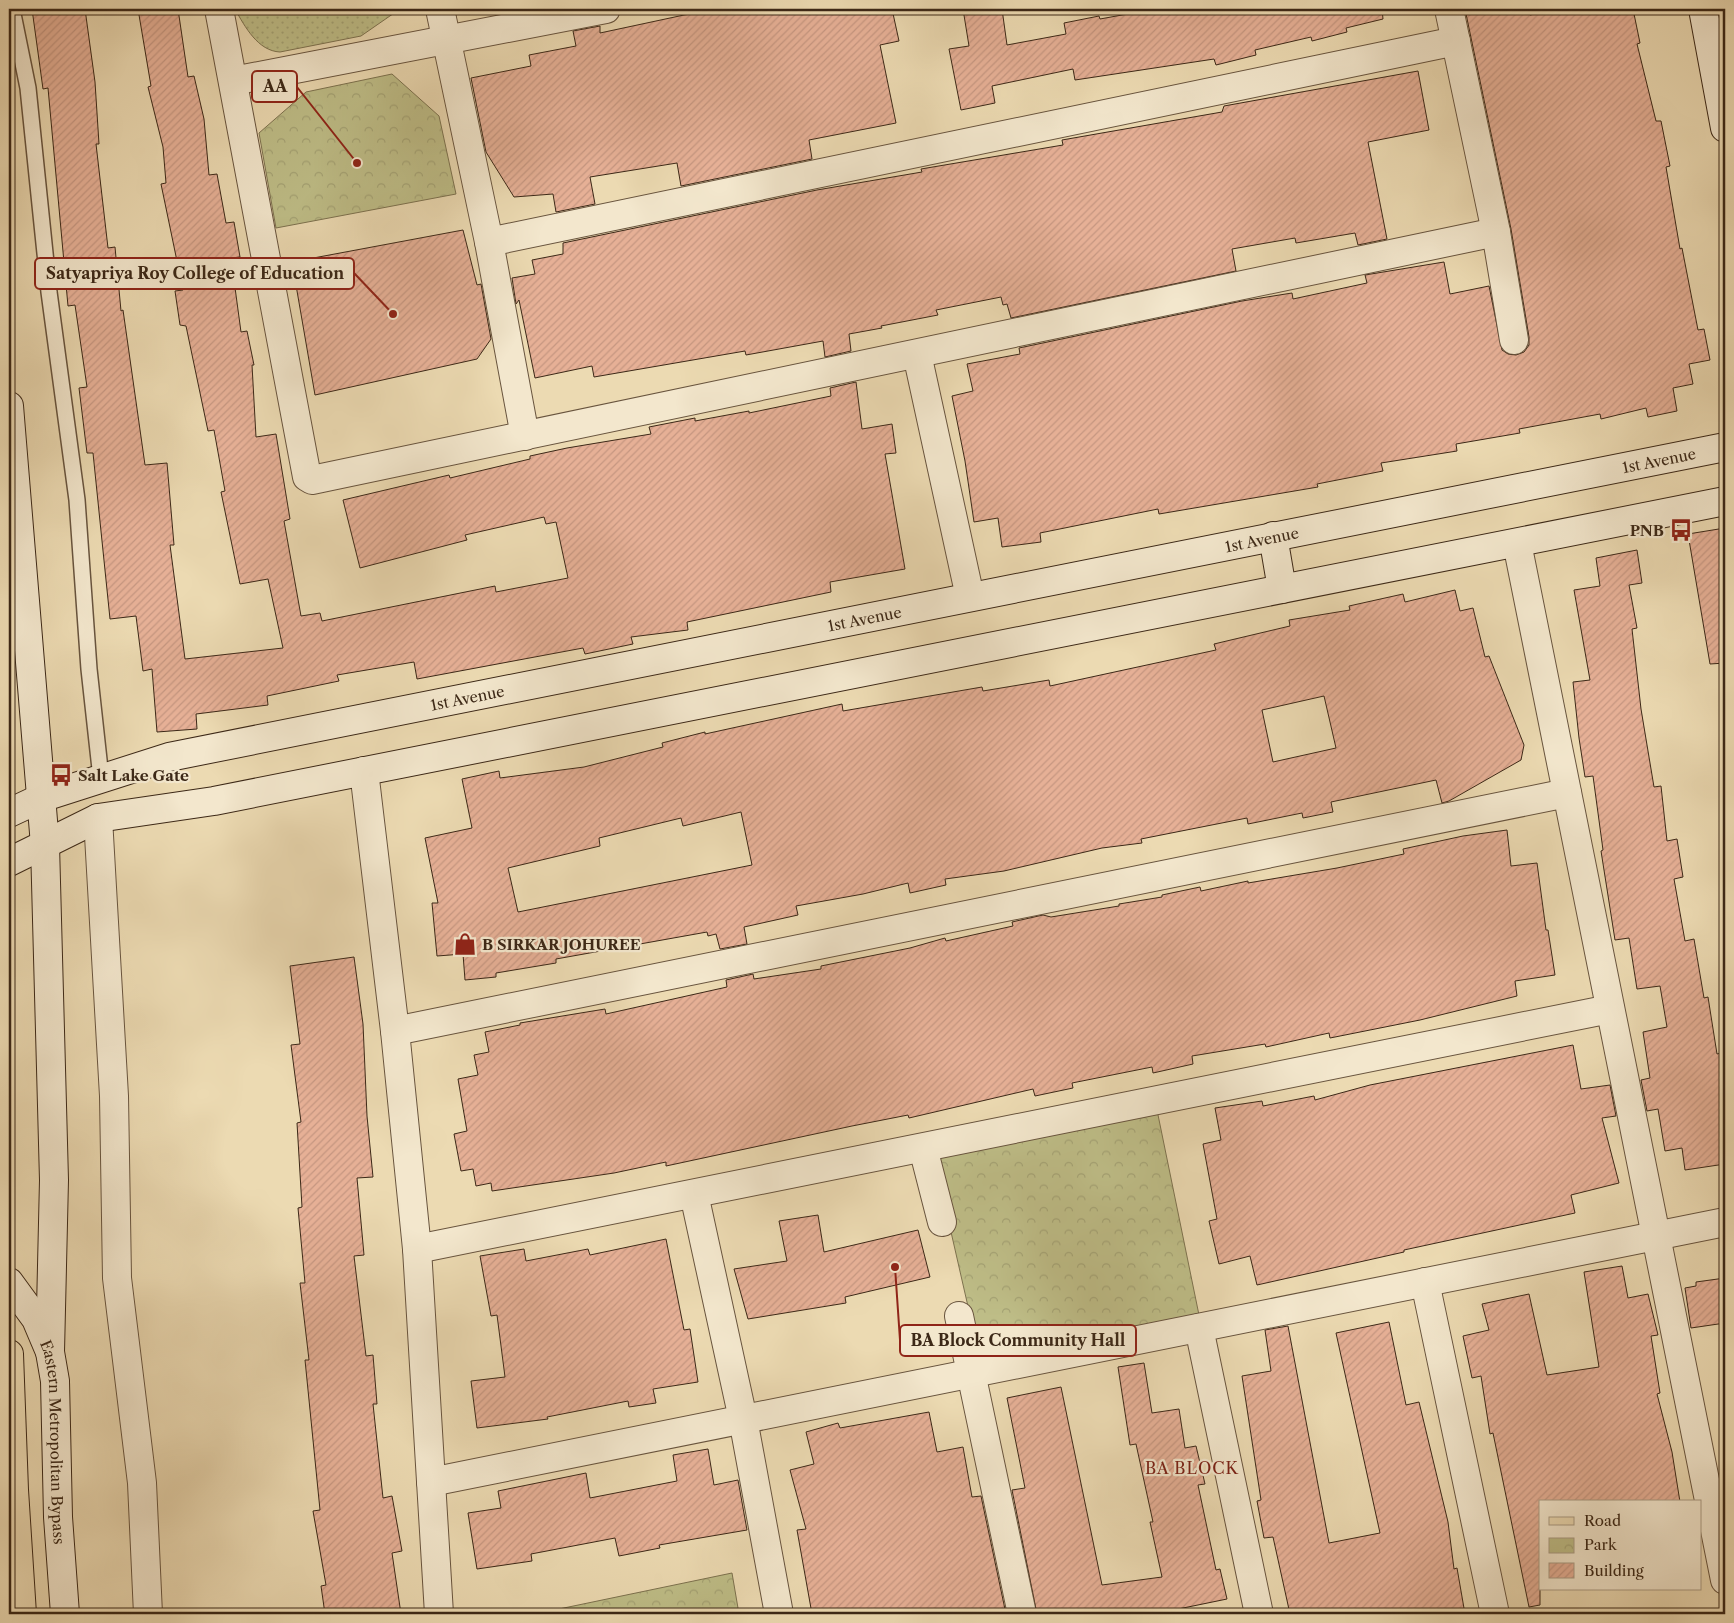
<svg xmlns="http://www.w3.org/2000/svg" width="1734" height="1623" font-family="'Libre Caslon Text',serif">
	<defs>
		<pattern id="grass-dots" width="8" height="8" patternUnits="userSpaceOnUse" patternTransform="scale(1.25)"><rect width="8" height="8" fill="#bebd87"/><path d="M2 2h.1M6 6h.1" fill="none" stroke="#a4a274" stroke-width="1.8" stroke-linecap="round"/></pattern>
		<pattern id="park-crowns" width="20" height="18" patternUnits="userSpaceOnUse" patternTransform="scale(1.25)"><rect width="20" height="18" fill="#bebd87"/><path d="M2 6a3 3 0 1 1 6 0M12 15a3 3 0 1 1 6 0" fill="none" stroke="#a4a274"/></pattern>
		<pattern id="building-hatch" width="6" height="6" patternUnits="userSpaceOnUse" patternTransform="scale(1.25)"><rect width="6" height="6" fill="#e6b096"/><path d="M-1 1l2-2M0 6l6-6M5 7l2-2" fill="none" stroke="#c69781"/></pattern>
	</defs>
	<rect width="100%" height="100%" fill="#ecdab2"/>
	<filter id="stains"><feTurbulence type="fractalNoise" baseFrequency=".004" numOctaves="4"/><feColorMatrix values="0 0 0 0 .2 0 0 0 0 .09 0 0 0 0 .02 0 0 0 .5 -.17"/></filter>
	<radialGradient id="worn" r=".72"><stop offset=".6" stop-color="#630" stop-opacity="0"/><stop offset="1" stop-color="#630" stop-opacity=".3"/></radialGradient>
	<path fill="url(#grass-dots)" stroke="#7d724f" d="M235 9H400L361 36 280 52C258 51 245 27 235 9Z"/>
	<g fill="url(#park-crowns)" stroke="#7d724f">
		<path d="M392 74 439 116 456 194 276 228 259 133 306 92Z"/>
		<path d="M1157 1110 1199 1315 980 1359 933 1153Z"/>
		<path d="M732 1573 739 1614H535Z"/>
	</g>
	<g fill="url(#building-hatch)" stroke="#3c2817" fill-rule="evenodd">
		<path d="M32 9H85L95 82 99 144H96L108 248 115 247 121 311 123 310 145 465 167 463 174 545H170L185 659 283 648 268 579 240 584 221 492 225 491 214 430 208 431 186 326 180 325 175 291 183 290 161 184 166 183 163 147 148 87 151 86 138 9H178L188 77 194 76 204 119 209 175 217 174 226 223 234 222 240 257 231 258 241 332 247 331 254 365H252L256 437 276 434 290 519 284 521 301 616 320 613 322 621 495 586 496 592 568 578 556 522 546 524 544 517 465 535 467 540 360 568 343 500 449 475 450 478 530 459V456L567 448 651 434 649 427 695 418V421L749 411V413L831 396 830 388 856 382 862 429 892 424 896 453 885 454 905 569 830 582 831 592 687 622 688 630 631 637 633 644 585 654 583 648 417 679 414 662 337 675 339 681 267 696 268 705 196 714 197 729 157 732 152 669 143 671 136 616 110 619 93 453H87L79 388 87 387 75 305 68 306 48 88 43 89Z"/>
		<path d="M728 9H892L899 41 880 45 896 123 809 140 812 159 681 186 677 163 590 177 595 204 556 212 553 194 514 197 486 152 471 78 531 66 529 55 576 46 573 31 600 26V33L684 15Z"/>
		<path d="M963 9H1002L1007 45 1066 34 1064 23 1099 16 1100 19 1155 9H1382L1383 19 1346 28 1347 32 1312 41 1311 37 1255 50 1256 55 1216 65 1214 59 1075 80 1073 69 992 86 995 103 961 110 949 49 969 46Z"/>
		<path d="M1465 9H1529L1530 15 1563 9H1633L1640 43 1637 44 1656 121H1661L1670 166 1666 167 1680 249 1682 248 1698 330 1704 329 1710 360 1689 364 1693 384 1673 388 1677 411 1648 417 1646 408 1601 419 1600 414 1519 429 1520 433 1456 444 1457 451 1381 463 1383 471 1317 484 1318 487 1159 514 1158 509 1040 533 1041 542 1002 547 998 518 974 522 965 461 952 396 973 391 967 364 1020 354 1019 348 1242 301 1292 293 1293 299 1367 283 1365 275 1444 262 1450 294 1489 286 1502 350 1508 354 1516 355 1524 352 1529 345V337L1511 229Z"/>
		<path d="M1418 71 1429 130 1368 142 1387 239 1358 245 1355 233 1296 243 1295 238 1232 249 1236 271 1011 318 1007 304 1003 305 1001 297 936 310 938 315 881 326 882 328 849 334 851 351 825 357 823 341 746 355 745 351 594 377 592 366 535 378 519 300 516 304 512 278 535 274 532 260 563 254V243L817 190 922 172 921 169 1063 145 1062 140 1222 112 1224 106Z"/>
		<path d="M463 230 477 285 481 284 491 339 477 359 315 395 292 262Z"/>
		<path d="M1725 528V663L1710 664 1688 534Z"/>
		<path d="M1637 550 1642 583 1629 585 1637 628 1632 629 1641 709 1654 787 1661 786 1667 841 1677 839 1683 877 1674 879 1685 941 1694 939 1704 998 1708 997 1717 1054 1725 1052V1164L1685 1170 1682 1148 1665 1151 1658 1109 1647 1111 1641 1080 1650 1078 1643 1032 1667 1027 1660 986 1637 989 1629 938 1615 940 1601 851 1603 850 1593 776 1585 777 1579 738 1573 682 1590 680 1574 590 1600 586 1596 558Z"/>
		<path d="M1455 590 1460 611 1473 608 1485 657 1489 656 1524 745 1521 760 1449 801 1442 803 1436 780 1331 802 1333 812 1303 818 1302 813 1248 824 1247 818 1141 839 1142 843 1102 848 1004 871 945 879 946 885 910 893 908 883 863 894 796 906 798 915 744 927 747 944 720 949 716 934 708 936 707 932 556 959V963L496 973V977L465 980 463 954 437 956 432 903H438L425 838 472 828 462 779 499 771 500 778 584 767 663 747 662 743 705 732V734L842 704 843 711 982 687 983 691 1049 680 1050 686 1216 650 1214 644 1290 626 1289 620 1350 610 1349 606 1403 594 1405 602ZM1324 696 1336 748 1273 762 1262 710ZM741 812 752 865 518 912 508 868 600 846 599 838 681 818 683 826Z"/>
		<path d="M1507 830 1511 866 1537 863 1546 930H1548L1555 975 1515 981 1517 996 1420 1020 1330 1038 1329 1033 1266 1047 1265 1044 1192 1056 1193 1064 1153 1073 1152 1067 1072 1083 1073 1088 1035 1096 1033 1089 909 1118 908 1115 852 1126 666 1166V1162L614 1173 492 1191 491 1183 476 1186 473 1169 461 1171 454 1134 467 1131 458 1079 478 1075 474 1055 489 1052 485 1032 520 1025V1023L605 1009 606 1014 727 987 726 980 753 974 754 979 821 969V966L910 948 945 938 946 941 1013 926 1012 922 1043 915 1051 917 1119 906V904L1162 897V895L1200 887 1201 891 1248 881V883L1337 868 1404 854 1403 849 1463 836Z"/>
		<path d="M354 957 363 1024 367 1116 373 1177 357 1178 364 1255 354 1256 366 1356 373 1355 377 1404H373L383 1498 392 1496 402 1551 392 1553 401 1614H325L321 1586 326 1585 313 1511 320 1510 305 1360H309L300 1283H305L298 1208 302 1207 297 1123 301 1122 291 1045 300 1044 290 966Z"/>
		<path d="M1573 1045 1581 1089 1610 1085 1616 1116 1602 1118 1619 1183 1571 1195 1575 1213 1404 1250V1252L1257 1285 1250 1256 1219 1264 1209 1221 1217 1219 1203 1144 1221 1140 1215 1108 1262 1101 1263 1106 1314 1096 1315 1100 1370 1085Z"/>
		<path d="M818 1215 824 1252 918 1230 930 1277 845 1297 846 1303 748 1319 734 1269 787 1261 779 1221Z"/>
		<path d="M666 1239 684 1330 690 1329 698 1382 653 1389 656 1403 629 1407 628 1401 547 1417 548 1419 477 1428 471 1381 505 1377 497 1315 491 1316 480 1256 524 1249 526 1261 588 1249 590 1255Z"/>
		<path d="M1622 1266 1628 1298 1648 1294 1658 1335 1651 1336 1660 1393 1657 1394 1672 1452 1680 1502H1540V1605L1529 1607 1493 1433 1490 1434 1481 1376 1472 1378 1463 1336 1489 1330 1482 1304 1529 1294 1547 1375 1599 1367 1584 1272Z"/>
		<path d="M1725 1278V1323L1691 1328 1685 1288 1696 1286V1282Z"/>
		<path d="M1389 1322 1406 1405 1419 1402 1448 1522 1454 1569 1457 1568 1465 1614H1290L1273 1537 1264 1538 1257 1501 1261 1500 1242 1376 1271 1371 1265 1330 1288 1326 1329 1543 1380 1533 1336 1333Z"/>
		<path d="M1144 1363 1152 1413 1179 1409 1185 1448 1196 1446 1205 1484 1198 1485 1216 1570 1220 1569 1227 1599 1154 1614H1037L1012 1490 1025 1488 1007 1398 1061 1387 1102 1585 1162 1577 1150 1522H1153L1136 1444 1130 1445 1118 1367Z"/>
		<path d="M929 1412 937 1452 963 1447 972 1497 981 1496 1006 1614H812L797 1530 806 1529 790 1470 814 1464 806 1432 838 1423 840 1428Z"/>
		<path d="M708 1449 714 1485 738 1480 747 1530 659 1545 660 1548 619 1556 615 1538 531 1554 532 1561 477 1569 468 1513 501 1508 498 1491 586 1473 590 1498 677 1481 673 1455Z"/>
	</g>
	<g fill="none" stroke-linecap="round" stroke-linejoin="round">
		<defs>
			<path id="lane" d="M12 9 28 88 49 292 77 500 89 669 101 778"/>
			<g id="street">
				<path d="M219 9 307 477 312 480 1496 232"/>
				<path d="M440 9 489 242 525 436"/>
				<path d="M1449 9 1496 232 1514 340"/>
				<path d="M233 81 606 9"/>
				<path d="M489 242 1456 41"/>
				<path d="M917 354 970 597"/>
				<path d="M1517 543 1725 1580"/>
				<path d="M364 771 395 1031 417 1249 439 1614"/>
				<path d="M98 818 114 1096 117 1278 142 1483 148 1614"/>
				<path d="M395 1031 1567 793"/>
				<path d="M923 1148 942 1222"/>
				<path d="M694 1194 743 1419 779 1614"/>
				<path d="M417 1249 1610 1009"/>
				<path d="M1425 1282 1495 1614"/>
				<path d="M959 1316 1022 1614"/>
				<path d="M1199 1328 1259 1614"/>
				<path d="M431 1482 1725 1222"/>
			</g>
			<g id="secondary">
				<path d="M1703 9 1725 128"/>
				<path d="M9 406 45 845 54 1180 50 1352"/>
				<path d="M1273 536 1282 589"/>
				<path id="s1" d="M9 813 41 798 169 757 1725 447"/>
				<path d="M9 862 98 818 214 801 1725 501"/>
				<path id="s2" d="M9 1282 36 1319 50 1352 55 1381 58 1517 65 1614"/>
			</g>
			<path id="primary" d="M9 1354 14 1490 22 1614"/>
		</defs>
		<use href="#lane" stroke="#68543e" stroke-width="18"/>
		<use href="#street" stroke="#68543e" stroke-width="30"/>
		<use href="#secondary" stroke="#3c2817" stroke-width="30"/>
		<use href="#primary" stroke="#3c2817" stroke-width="30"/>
		<use href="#lane" stroke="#f3e7cd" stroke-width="15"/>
		<use href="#street" stroke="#f3e7cd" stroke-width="28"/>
		<use href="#secondary" stroke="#f3e7cd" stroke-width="28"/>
		<use href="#primary" stroke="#ecdab2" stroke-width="28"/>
	</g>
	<defs>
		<symbol id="bus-bare" viewBox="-9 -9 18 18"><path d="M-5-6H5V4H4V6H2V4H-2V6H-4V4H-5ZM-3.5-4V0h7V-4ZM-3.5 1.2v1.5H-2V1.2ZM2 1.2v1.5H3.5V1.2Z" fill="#8f2418" stroke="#f3e7cd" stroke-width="2.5" paint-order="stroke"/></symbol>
		<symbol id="shop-bare" viewBox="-9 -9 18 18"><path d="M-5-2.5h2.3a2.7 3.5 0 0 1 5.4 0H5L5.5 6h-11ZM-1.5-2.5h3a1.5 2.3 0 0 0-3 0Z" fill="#8f2418" stroke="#f3e7cd" stroke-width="2.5" paint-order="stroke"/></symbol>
	</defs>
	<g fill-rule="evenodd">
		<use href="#bus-bare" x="1665" y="514" width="32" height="32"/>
		<use href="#bus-bare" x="45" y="759" width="32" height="32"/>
		<use href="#shop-bare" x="449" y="928" width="32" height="32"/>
	</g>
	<g text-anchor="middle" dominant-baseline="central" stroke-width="4.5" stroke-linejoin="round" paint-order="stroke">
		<g font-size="15" fill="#3c2817" stroke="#f3e7cd">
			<text stroke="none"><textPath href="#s1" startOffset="1689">1st Avenue</textPath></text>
			<text stroke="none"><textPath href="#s1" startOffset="1284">1st Avenue</textPath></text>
			<text stroke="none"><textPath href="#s1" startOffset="879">1st Avenue</textPath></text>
			<text stroke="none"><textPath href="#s1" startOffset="474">1st Avenue</textPath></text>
			<text stroke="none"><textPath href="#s2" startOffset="172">Eastern Metropolitan Bypass</textPath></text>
		</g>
		<g font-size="15" font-weight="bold" fill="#3c2817" stroke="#f3e7cd" text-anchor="start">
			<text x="1664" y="530" text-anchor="end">PNB</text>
			<text x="78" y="775">Salt Lake Gate</text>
			<text x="482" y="944">B SIRKAR JOHUREE</text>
		</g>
		<g font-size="16" letter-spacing="1" fill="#7a1f14" stroke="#f3e7cd">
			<text x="1192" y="1468">BA BLOCK</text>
		</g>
	</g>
	<path fill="none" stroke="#8f2418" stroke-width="2" d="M357 163L297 87M393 314L354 273M895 1267L900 1340"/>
	<g fill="#8f2418" stroke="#f3e7cd" stroke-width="2">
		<circle cx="357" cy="163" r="5"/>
		<circle cx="393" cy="314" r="5"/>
		<circle cx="895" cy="1267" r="5"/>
	</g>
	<g fill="#f3e7cd" stroke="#8f2418" stroke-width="2">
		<rect x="252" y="71" width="45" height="31" rx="5"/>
		<rect x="35" y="258" width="319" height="31" rx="5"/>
		<rect x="900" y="1325" width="236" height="31" rx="5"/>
	</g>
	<g font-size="16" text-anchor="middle" font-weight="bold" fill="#3c2817">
		<text x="275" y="92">AA</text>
		<text x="195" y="279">Satyapriya Roy College of Education</text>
		<text x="1018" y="1346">BA Block Community Hall</text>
	</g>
	<rect width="1734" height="1623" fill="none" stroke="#ecdab2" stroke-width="30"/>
	<rect x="10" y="10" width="1714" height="1603" fill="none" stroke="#3c2817" stroke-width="2.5"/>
	<rect x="15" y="15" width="1704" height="1593" fill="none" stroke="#3c2817"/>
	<rect x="1539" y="1500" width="162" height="90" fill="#f3e7cd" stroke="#aa9b84"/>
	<rect x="1549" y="1517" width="25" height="8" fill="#ecdab2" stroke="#aa9b84"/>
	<text x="1584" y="1526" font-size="15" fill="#3c2817">Road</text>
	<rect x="1549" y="1538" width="25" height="15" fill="url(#park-crowns)" stroke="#aa9b84"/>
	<text x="1584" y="1550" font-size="15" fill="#3c2817">Park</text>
	<rect x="1549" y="1563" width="25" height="15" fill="url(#building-hatch)" stroke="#aa9b84"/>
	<text x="1584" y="1576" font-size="15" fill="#3c2817">Building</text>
	<rect width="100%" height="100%" filter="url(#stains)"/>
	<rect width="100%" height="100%" fill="url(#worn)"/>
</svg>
